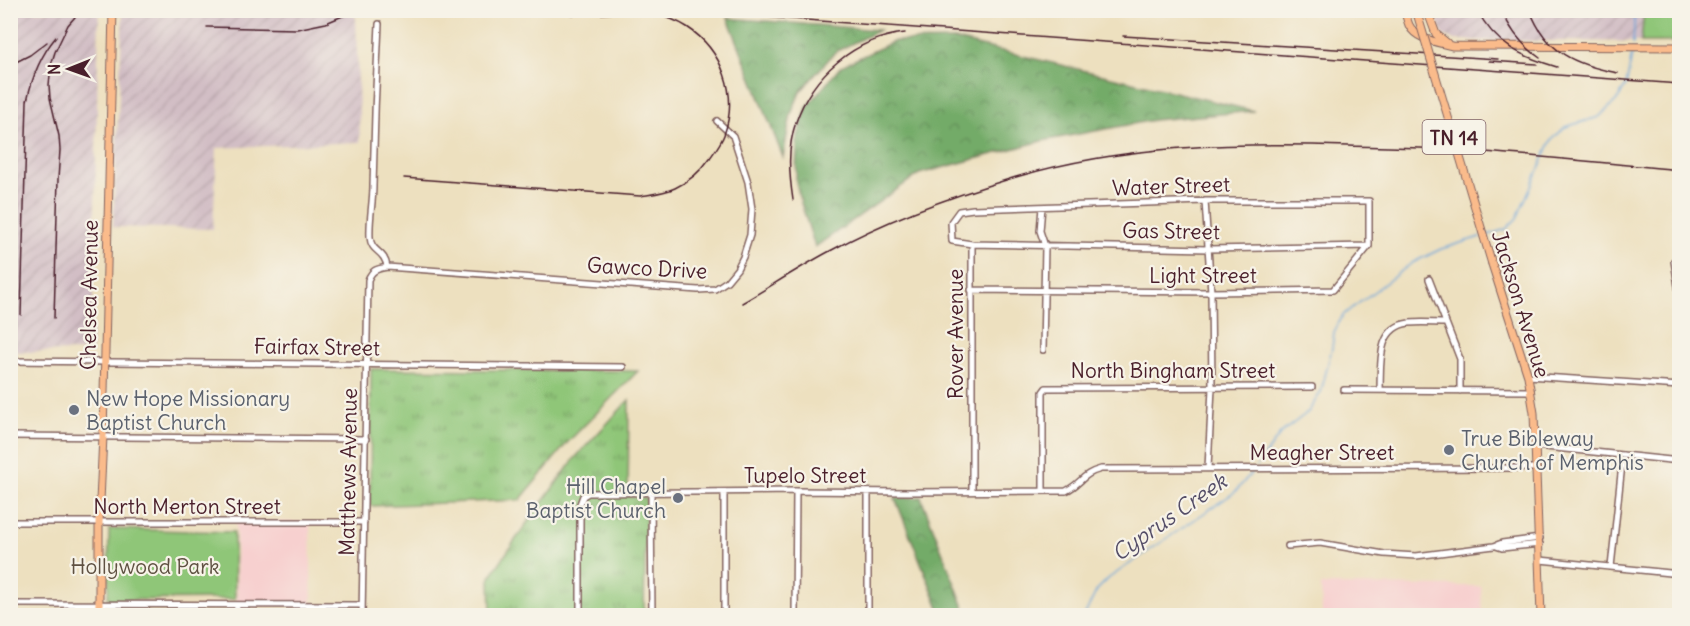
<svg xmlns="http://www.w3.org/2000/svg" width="1690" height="626" font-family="Delius,sans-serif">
<defs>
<pattern id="industrial-furrows" width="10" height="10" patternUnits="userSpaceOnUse" patternTransform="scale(1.5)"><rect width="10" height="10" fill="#d2bec5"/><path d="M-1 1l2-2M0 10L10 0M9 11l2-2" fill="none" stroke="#b6a3a9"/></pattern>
<pattern id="grass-tufts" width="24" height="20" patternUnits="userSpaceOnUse" patternTransform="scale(1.5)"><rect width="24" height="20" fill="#8fc678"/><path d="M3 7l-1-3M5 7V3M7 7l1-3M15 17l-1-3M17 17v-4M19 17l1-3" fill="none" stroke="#77a063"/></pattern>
<pattern id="forest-crowns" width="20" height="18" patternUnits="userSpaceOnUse" patternTransform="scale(1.5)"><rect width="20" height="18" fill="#73ab68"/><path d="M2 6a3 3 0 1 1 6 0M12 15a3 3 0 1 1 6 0" fill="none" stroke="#608b56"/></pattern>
</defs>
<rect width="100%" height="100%" fill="#f7f3e8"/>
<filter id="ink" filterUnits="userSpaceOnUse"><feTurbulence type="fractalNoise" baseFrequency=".0167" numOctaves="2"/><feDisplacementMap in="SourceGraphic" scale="12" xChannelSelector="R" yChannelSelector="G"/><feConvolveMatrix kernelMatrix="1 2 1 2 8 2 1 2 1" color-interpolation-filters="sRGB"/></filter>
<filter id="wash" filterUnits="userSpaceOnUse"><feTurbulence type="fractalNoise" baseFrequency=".008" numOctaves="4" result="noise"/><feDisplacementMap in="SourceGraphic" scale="24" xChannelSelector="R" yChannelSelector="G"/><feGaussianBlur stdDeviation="1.35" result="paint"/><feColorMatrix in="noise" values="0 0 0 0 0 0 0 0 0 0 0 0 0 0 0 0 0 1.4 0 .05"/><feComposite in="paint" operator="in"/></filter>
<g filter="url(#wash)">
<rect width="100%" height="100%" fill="#ede0bf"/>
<path fill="#f7d0cf" d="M 236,521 L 310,522 L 312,605 L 237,606 Z
M 1321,585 L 1481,586 L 1482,615 L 1322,615 Z"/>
<path fill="url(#industrial-furrows)" d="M 10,11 L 99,11 L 92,351 L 11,352 Z
M 123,11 L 354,11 L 356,19 L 360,142 L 217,148 L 213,229 L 113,227 Z
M 1434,11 L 1679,11 L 1679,42 L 1455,40 L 1443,35 Z"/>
<path fill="url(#grass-tufts)" stroke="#6c7252" stroke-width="1.5" d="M 371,369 L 638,371 L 567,443 L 520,500 L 370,506 Z
M 629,400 L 628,497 L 646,498 L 644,615 L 491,615 L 490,577 L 527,523 L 575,458 Z"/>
<path fill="url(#forest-crowns)" stroke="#5e654a" stroke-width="1.5" d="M 728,18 L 879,30 L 835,52 L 800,92 L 791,114 L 783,157 Z
M 956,40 L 1254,111 L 1154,120 L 1042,141 L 919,174 L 815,247 L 801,203 L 796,182 L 797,139 L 807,107 L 841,66 L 895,41 Z
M 921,497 L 967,615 L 942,615 L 895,498 Z"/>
<path fill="#8fc678" stroke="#6c7252" stroke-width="1.5" d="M 1644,11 L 1679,11 L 1679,42 L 1641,42 Z
M 109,529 L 234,532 L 235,599 L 108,600 Z"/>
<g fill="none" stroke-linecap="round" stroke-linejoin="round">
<path stroke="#6aa5da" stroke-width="1.5" d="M 1633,44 L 1635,10
M 1485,236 L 1506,229 L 1517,218 L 1551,141 L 1565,127 L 1599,117 L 1616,101 L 1626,86 L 1633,49
M 1257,466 L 1281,433 L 1308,412 L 1321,392 L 1332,348 L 1334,332 L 1343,315 L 1412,263 L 1441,249 L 1480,237
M 1084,616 L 1097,590 L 1109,578 L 1235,492 L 1254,470"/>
</g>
</g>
<g filter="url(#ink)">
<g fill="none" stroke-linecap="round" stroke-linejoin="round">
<defs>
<path id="minor" d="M 1205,201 L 1211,292 L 1212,388 L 1208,468
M 1042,207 L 1040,231 L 1045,246 L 1043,350
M 972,244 L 1208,249 L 1369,246
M 1674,261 L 1680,299
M 387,267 L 698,290 L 715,289 L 727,281 L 737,269 L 743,257 L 750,235 L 752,209 L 748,182 L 733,136 L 717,121
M 1429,279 L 1460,359 L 1460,391
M 971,290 L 1211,292 L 1333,290 L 1369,246 L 1369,201 L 1205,201 L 973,209 L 959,211 L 951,222 L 952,241 L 972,244 L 972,491
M 10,361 L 623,367
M 1528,376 L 1680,386
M 1380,389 C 1381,366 1376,327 1409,323 C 1421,322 1434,323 1446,323
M 1344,390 L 1531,391
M 10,436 L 366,439
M 1536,446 L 1680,461
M 1043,491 L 1043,392 L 1046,388 L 1312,387
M 724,492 L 724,616
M 651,493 L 652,616
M 10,522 L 364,522
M 1288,546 L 1320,543 L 1384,554 L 1416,556 L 1494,546 L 1502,543 L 1540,538
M 1496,546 L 1502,548 L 1540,544
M 1540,560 L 1680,574
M 1611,567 L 1623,455
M 10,604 L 362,605
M 236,616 L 237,606
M 362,616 L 368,280 C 372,270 376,269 387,267 C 385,250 371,253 370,237 C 369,220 373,202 373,186 C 374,132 376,78 379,24
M 580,616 L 580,504 L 583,496 L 588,493 L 794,491 L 909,492 L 1066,491 C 1082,483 1082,474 1101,469 L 1537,468
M 795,616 L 796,491
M 868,616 L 868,492"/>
<path id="major" d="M 1404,10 C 1406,15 1407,20 1409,25 C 1416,40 1438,42 1452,46 L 1680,47
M 1427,10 L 1436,34 L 1447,43
M 1492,264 L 1528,376 L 1534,413 L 1541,616
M 99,616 L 99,523 L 103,436 L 113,10"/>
</defs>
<use href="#minor" stroke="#83635f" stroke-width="8"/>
<use href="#major" stroke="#83635f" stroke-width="9"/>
<use href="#minor" stroke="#fff" stroke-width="5"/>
<use href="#major" stroke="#fabb8b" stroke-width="7"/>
<path stroke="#4a1f2b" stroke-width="1.5" d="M 522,10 L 578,15 L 618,13
M 669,10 L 1680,84
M 1477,10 C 1496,46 1521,56 1557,67
M 1502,10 C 1510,31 1523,46 1540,58
M 1530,10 C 1546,53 1576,65 1618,73
M 207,27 L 297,29 L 326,23 L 357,10
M 1123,36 L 1498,59
M 1489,61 L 1537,64
M 10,65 L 30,55 L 47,42
M 404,178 L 640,196 C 652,194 664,193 675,188 C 690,181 701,171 710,158 C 715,151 721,143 724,135 C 739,94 722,50 687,27 C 664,12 637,12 611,10
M 793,200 C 789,174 787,148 796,122 C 812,75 855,38 905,33
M 742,303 C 771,286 800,267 830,251 C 888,219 952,196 1016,177 C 1125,145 1236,142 1349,146 C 1378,147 1407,147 1437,149 C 1518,153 1599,163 1680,170
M 21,315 L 27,101 C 32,77 40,56 56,37
M 54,318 L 58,179 L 60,150 L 59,136 L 50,98 L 49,85 L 51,65 L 55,52 L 68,25 L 81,10"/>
<defs>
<path id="major-bridge" d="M 1416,10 L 1492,264"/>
</defs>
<use href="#major-bridge" stroke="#83635f" stroke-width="9" stroke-linecap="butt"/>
<use href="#major-bridge" stroke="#fabb8b" stroke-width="7"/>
</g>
</g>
<g fill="#6b7280" stroke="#f7f3e8" stroke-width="2">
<circle cx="74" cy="410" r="6"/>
<circle cx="1449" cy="450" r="6"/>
<circle cx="678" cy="498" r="6"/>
</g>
<g text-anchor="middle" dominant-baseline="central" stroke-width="4.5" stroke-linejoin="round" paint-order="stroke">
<rect fill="#f7f3e8" stroke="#7e5f64" stroke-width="1.5" x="1422.5" y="120" width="63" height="34" rx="4.5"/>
<g font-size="20" font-weight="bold" fill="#4a1f2b">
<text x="1454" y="137">TN 14</text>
</g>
<g font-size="21" fill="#4a1f2b" stroke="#f7f3e8">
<text transform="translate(1171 186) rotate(-2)">Water Street</text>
<text transform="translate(1171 231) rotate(1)">Gas Street</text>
<text transform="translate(647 268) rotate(3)">Gawco Drive</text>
<text x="1203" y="275">Light Street</text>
<text transform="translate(89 295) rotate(-89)">Chelsea Avenue</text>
<text transform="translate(1521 304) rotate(73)">Jackson Avenue</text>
<text transform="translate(955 334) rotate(-90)">Rover Avenue</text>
<text transform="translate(317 347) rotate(1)">Fairfax Street</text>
<text x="1173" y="370">North Bingham Street</text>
<text x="1322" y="452">Meagher Street</text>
<text transform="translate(348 472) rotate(-89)">Matthews Avenue</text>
<text x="805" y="475">Tupelo Street</text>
<text x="187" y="506">North Merton Street</text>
</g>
<g font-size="21" fill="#5b616d" stroke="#f7f3e8" text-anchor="start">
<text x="86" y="398">New Hope Missionary<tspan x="86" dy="24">Baptist Church</tspan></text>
<text x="1461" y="438">True Bibleway<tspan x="1461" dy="24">Church of Memphis</tspan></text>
<text x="666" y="486" text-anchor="end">Hill Chapel<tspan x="666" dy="24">Baptist Church</tspan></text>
</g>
<g font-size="21" fill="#5f5142" stroke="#f7f3e8">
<text x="145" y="566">Hollywood Park</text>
</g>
<g font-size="22" font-style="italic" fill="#554e68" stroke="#f7f3e8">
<text transform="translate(1169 517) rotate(-35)">Cyprus Creek</text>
</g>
</g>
<rect width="1690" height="626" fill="none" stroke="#f7f3e8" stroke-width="36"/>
<g transform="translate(69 69) rotate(269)" stroke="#f7f3e8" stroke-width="4.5" paint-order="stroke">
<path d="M0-4.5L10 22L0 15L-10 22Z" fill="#4a1f2b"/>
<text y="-9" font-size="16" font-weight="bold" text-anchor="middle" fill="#4a1f2b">N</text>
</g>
</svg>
